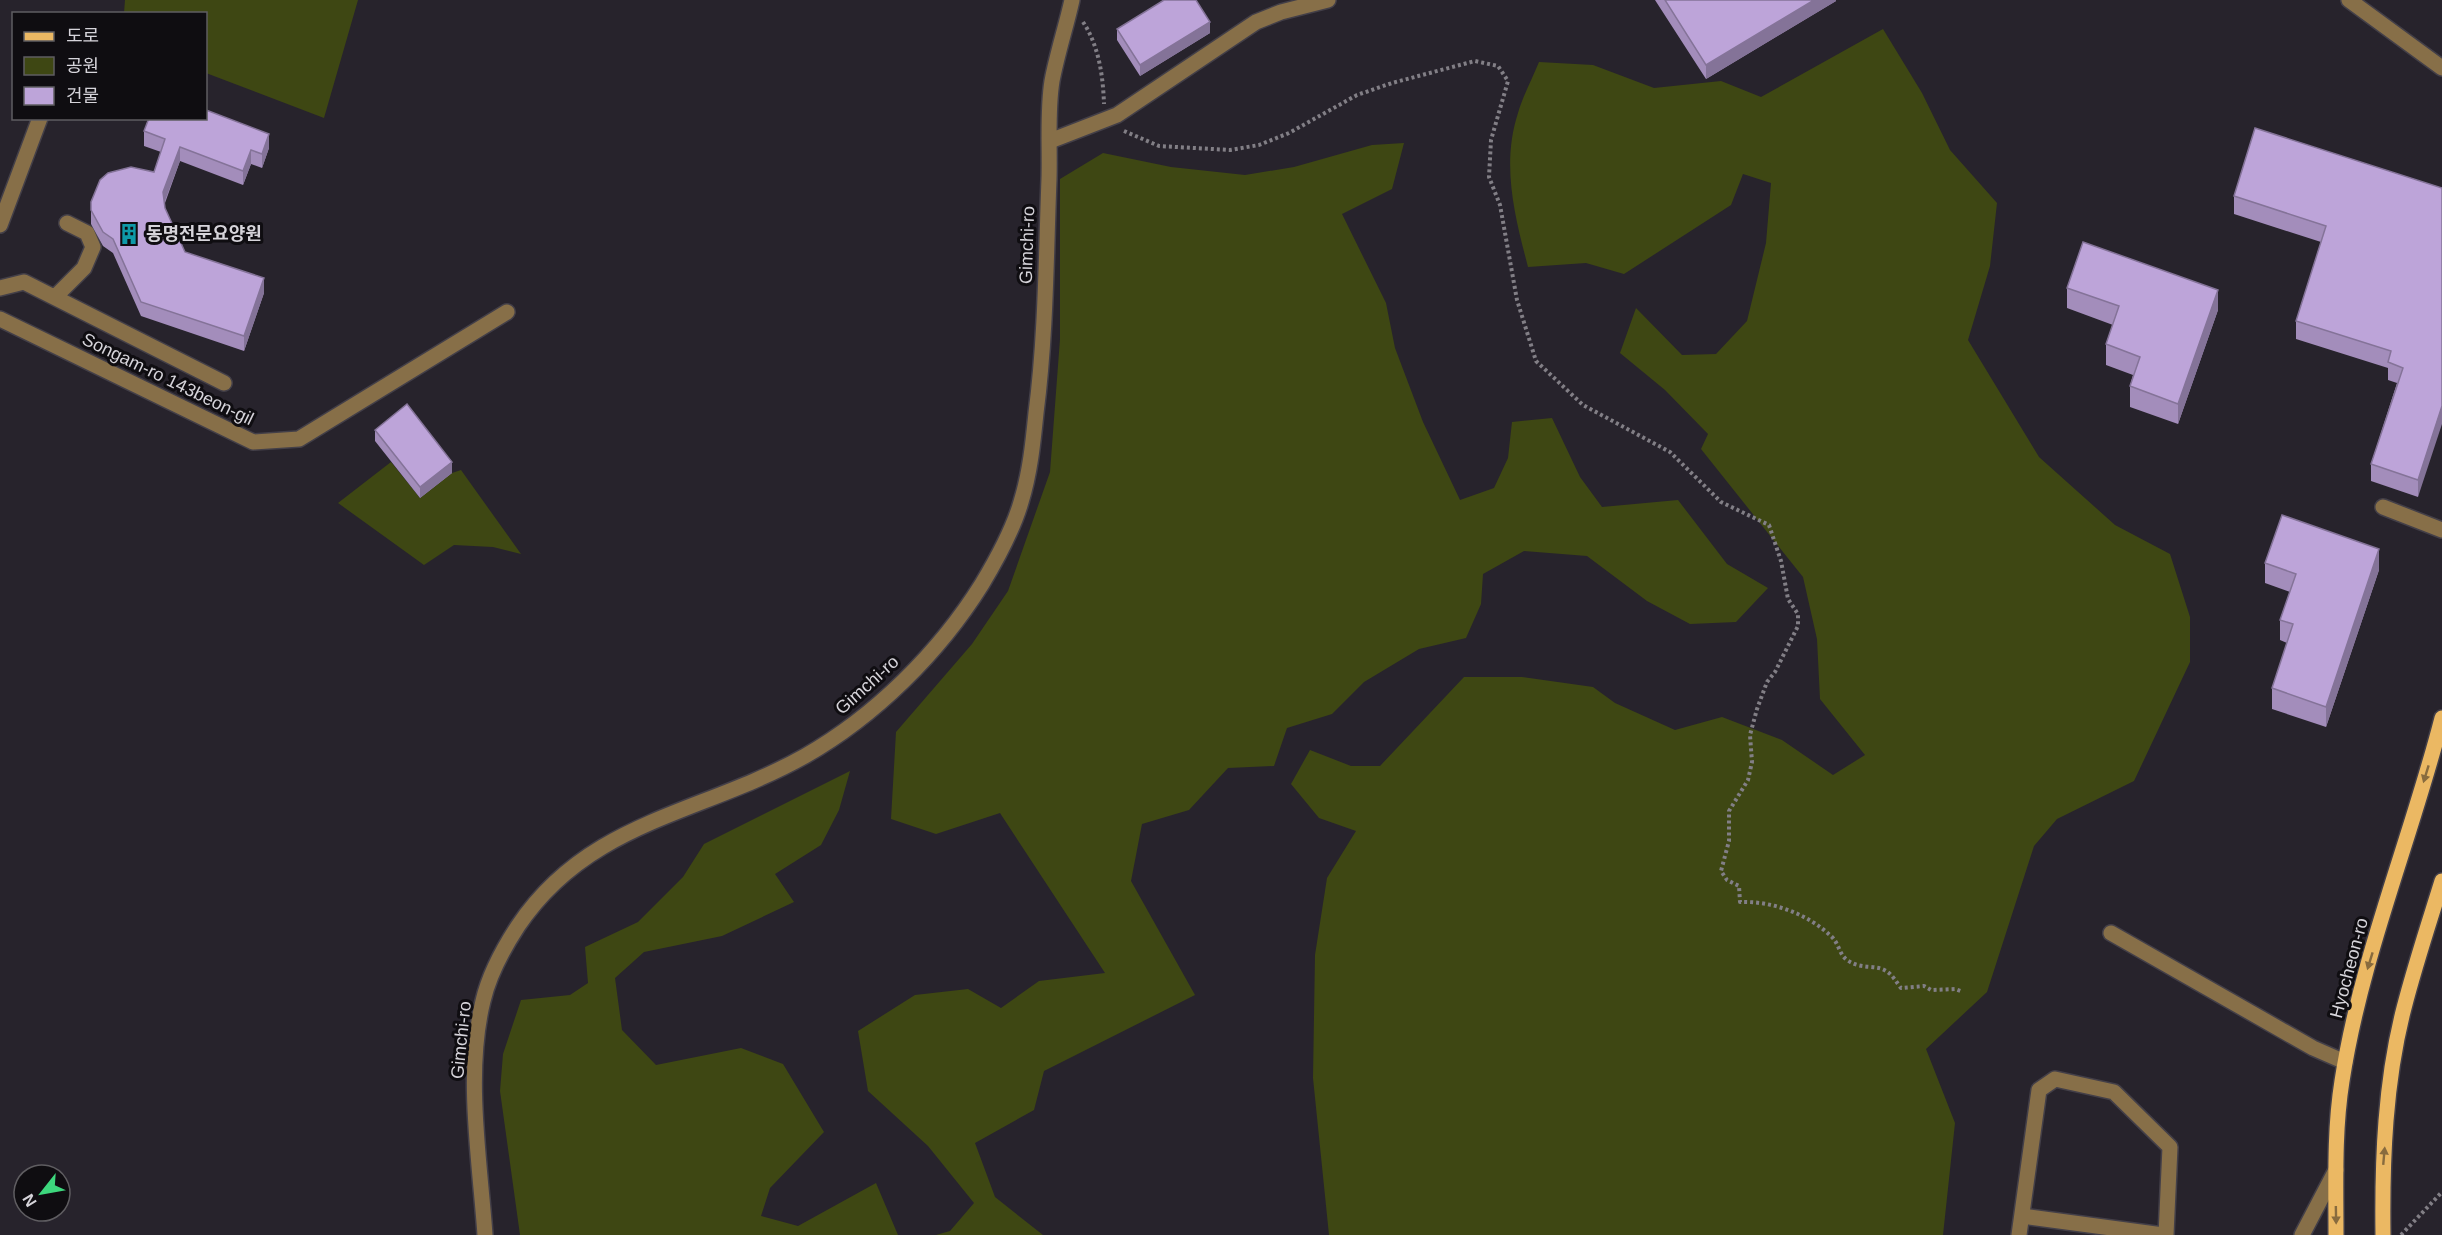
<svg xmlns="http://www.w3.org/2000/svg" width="2442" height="1235" font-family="Arial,'Noto Sans KR',sans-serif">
<rect width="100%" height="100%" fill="#27232c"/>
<path fill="#3e4713" d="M 125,0 L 358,0 L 324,118 L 206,73 L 206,14 L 124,13 Z
M 1883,29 L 1922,93 L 1950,150 L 1997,203 L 1990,266 L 1968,340 L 2039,457 L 2115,525 L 2170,554 L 2190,617 L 2190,662 L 2134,781 L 2057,819 L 2034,846 L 1987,992 L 1926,1049 L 1955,1123 L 1943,1235 L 1329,1235 L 1313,1078 L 1315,955 L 1327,878 L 1356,831 L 1319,818 L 1291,784 L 1310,750 L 1351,766 L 1380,766 L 1464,677 L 1522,677 L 1593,687 L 1615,703 L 1675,730 L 1722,717 L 1782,740 L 1833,775 L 1865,755 L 1820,699 L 1817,639 L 1803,577 L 1701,449 L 1708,434 L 1665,390 L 1620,353 L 1636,308 L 1682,355 L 1716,354 L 1747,321 L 1766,243 L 1771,183 L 1743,174 L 1731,205 L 1624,274 L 1586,263 L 1528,267 C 1515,217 1501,165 1518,113 C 1523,96 1532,79 1539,62 L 1593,65 L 1654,88 L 1721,81 L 1761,97 Z
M 1404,143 L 1392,189 L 1342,214 L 1386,303 L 1395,348 L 1423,422 L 1460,500 L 1494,488 L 1508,458 L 1512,422 L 1552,418 L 1580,477 L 1602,507 L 1678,500 L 1727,564 L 1768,588 L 1736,622 L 1690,624 L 1647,601 L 1587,556 L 1524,551 L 1483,574 L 1481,604 L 1466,638 L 1419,649 L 1364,682 L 1332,714 L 1287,728 L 1274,766 L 1228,768 L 1189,810 L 1142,824 L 1131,881 L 1195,995 L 1044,1071 L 1034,1110 L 975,1143 L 995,1197 L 1043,1235 L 936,1235 L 950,1231 L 974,1203 L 928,1146 L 868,1091 L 858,1031 L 915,995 L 968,989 L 1001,1008 L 1039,981 L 1105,973 L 1000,813 L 936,834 L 891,819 L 896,732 L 972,644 L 1008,591 L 1050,472 L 1060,339 L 1060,179 L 1103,153 L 1171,167 L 1245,175 L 1294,167 L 1372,145 Z
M 391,462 L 420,498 L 452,473 L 461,470 L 521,554 L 493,547 L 454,545 L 424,565 L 338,503 Z
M 850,771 L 839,810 L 821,845 L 775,874 L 794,902 L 722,936 L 644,952 L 615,978 L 622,1030 L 656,1065 L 741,1048 L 783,1064 L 824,1132 L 770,1188 L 761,1216 L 798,1226 L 876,1183 L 898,1235 L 520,1235 L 500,1091 L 503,1054 L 521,1000 L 570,995 L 588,983 L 585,947 L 638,922 L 683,877 L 704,844 Z"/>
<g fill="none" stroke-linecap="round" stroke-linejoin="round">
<defs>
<path id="minor" d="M 2349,0 L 2442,68
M 1050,141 L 1117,115 L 1256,22 L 1281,12 L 1328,0
M 0,225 L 40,118
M 0,288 L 24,282 L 224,383
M 55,297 L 84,268 L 93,247 L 87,233 L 67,223
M 0,319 L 253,442 L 299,439 L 507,312
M 2383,507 L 2442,530
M 2111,933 L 2313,1048 L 2345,1062
M 2022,1216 L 2163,1235
M 485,1235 C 480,1162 465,1073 483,1001 C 489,975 503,949 518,926 C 589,820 702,814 805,756 C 875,716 939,653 982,584 C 997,559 1013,530 1021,502 C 1030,473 1033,443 1036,413 C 1046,335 1046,257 1049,179 C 1050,147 1047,112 1052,81 C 1057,54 1066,27 1072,0
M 2019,1235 L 2039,1090 L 2055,1079 L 2114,1092 L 2170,1147 L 2166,1235
M 2302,1235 L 2336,1170"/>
<path id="major" d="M 2336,1235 C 2336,1184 2334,1131 2342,1081 C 2361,957 2411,839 2442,718
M 2383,1235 C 2382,1160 2385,1081 2404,1008 C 2415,965 2429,923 2442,881"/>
</defs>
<use href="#minor" stroke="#433f48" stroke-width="18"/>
<use href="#major" stroke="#433f48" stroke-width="18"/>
<path stroke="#827f86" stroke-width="4" stroke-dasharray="3 3" stroke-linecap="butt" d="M 1083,22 C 1099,46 1103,76 1104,104
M 1124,131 L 1159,146 L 1230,150 L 1259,145 L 1289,133 L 1357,95 L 1392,83 L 1475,61 L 1498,66 L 1508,81 L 1491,140 L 1489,177 L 1500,205 L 1517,300 L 1536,361 L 1583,405 L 1670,452 L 1721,502 L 1769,525 L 1781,561 L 1788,599 L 1798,614 L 1798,626 L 1775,672 L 1767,682 L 1757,709 L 1750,735 L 1752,762 L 1748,780 L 1729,811 L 1729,841 L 1721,871 L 1727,880 L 1739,886 L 1740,902 C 1773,901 1808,914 1832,937 C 1839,944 1839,954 1847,960 C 1861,970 1875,964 1886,971 C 1892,974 1897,983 1901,988 L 1924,986 L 1931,990 L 1955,989 L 1963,992
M 2401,1235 L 2442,1192"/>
<use href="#minor" stroke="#876f48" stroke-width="15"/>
<use href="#major" stroke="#ebb863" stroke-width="15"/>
</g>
<path fill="#a38dbb" d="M 1655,0 L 1836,0 L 1836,1 L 1706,79 Z
M 1117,29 L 1210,33 L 1140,76 L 1117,40 Z
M 144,131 L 269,148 L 262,168 L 251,164 L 243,185 L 180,161 L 165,203 L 165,208 L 185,252 L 264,293 L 244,351 L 141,316 L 113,253 L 103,246 L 91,224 L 91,202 L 154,172 L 161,152 L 144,146 Z
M 2442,188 L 2418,497 L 2371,481 L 2371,464 L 2397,383 L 2388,380 L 2388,368 L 2296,339 L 2296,321 L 2321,242 L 2234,214 L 2234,196 Z
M 2067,288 L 2218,310 L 2178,424 L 2130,407 L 2130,386 L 2133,375 L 2106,365 L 2106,344 L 2113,325 L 2067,308 Z
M 375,430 L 452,473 L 420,498 L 375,441 Z
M 2265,563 L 2379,570 L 2326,727 L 2272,709 L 2272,688 L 2287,643 L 2280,640 L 2280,620 L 2290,592 L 2265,583 Z"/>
<path fill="#847398" d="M 1814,0 L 1836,0 L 1836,1 L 1706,79 L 1706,65 Z
M 1210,22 L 1210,33 L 1140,76 L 1140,65 Z
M 269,134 L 269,148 L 262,168 L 262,154 Z
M 180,147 L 180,161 L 163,206 L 163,192 Z
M 251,150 L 251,164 L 243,185 L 243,171 Z
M 264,278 L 264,293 L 244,351 L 244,336 Z
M 2218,290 L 2218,310 L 2178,424 L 2178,404 Z
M 2442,406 L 2442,424 L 2418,497 L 2418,480 Z
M 452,462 L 452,473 L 420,498 L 420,487 Z
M 2379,549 L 2379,570 L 2326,727 L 2326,707 Z"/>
<path fill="#bda4d9" stroke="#847398" stroke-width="1.5" d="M 1164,0 L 1196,0 L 1210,22 L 1140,65 L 1117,29 Z
M 1665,0 L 1814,0 L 1706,65 Z
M 206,110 L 269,134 L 262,154 L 251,150 L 243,171 L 180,147 L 163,192 L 165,208 L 185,252 L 264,278 L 244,336 L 141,302 L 113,239 L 103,232 L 91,210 L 91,202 L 100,180 L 108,173 L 131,167 L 154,172 L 165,139 L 144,131 L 149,118 L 206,118 Z
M 2255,128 L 2442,188 L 2442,406 L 2418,480 L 2371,464 L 2403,368 L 2388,362 L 2391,351 L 2296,321 L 2326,226 L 2234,196 Z
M 2083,242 L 2218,290 L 2178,404 L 2130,386 L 2140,357 L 2106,344 L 2119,306 L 2067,288 Z
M 407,404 L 452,462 L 420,487 L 375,430 Z
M 2282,515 L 2379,549 L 2326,707 L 2272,688 L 2293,624 L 2280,620 L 2296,574 L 2265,563 Z"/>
<defs><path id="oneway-solid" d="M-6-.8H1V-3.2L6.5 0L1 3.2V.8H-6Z" transform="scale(1.5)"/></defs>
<g fill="#886b3e">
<use href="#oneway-solid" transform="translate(2426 774) rotate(107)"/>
<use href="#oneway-solid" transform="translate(2370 961) rotate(107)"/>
<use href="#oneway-solid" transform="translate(2384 1156) rotate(-85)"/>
<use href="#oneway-solid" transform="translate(2336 1215) rotate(89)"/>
</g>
<defs>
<symbol id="building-bare" viewBox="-9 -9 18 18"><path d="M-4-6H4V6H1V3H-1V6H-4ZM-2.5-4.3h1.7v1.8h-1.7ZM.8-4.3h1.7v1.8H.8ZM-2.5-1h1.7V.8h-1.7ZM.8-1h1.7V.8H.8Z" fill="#0f9aa8" stroke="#0f0d11" stroke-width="2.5" paint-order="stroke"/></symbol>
</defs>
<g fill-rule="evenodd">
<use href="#building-bare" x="114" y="219" width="30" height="30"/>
</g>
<g text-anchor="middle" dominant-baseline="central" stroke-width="6" stroke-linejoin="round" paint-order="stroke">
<g font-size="18" font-weight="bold" fill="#d6d4da" stroke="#0f0d11" text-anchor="start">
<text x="146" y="234">동명전문요양원</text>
</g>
<g font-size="18" fill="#d6d4da" stroke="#0f0d11">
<text transform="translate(1027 245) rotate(-88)">Gimchi-ro</text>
<text transform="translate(168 379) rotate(26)">Songam-ro 143beon-gil</text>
<text transform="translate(867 685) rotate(-42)">Gimchi-ro</text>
<text transform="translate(2349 968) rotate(-75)">Hyocheon-ro</text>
<text transform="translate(461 1040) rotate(-84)">Gimchi-ro</text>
</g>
</g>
<rect x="12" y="12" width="195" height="108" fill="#0f0d11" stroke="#5f5d61" stroke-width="1.5"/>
<rect x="24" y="32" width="30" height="9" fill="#ebb863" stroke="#5f5d61" stroke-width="1.5"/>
<text x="66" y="42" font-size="18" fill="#d6d4da">도로</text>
<rect x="24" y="57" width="30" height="18" fill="#3e4713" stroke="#5f5d61" stroke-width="1.5"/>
<text x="66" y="72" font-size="18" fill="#d6d4da">공원</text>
<rect x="24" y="87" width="30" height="18" fill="#bda4d9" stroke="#5f5d61" stroke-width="1.5"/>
<text x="66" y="102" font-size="18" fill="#d6d4da">건물</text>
<g transform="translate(42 1193) rotate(239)"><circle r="28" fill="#0f0d11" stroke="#5f5d61" stroke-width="1.5"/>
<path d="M0-4.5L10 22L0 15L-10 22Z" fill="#3dd77d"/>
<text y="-9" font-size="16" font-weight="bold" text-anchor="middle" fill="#d6d4da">N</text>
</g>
</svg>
